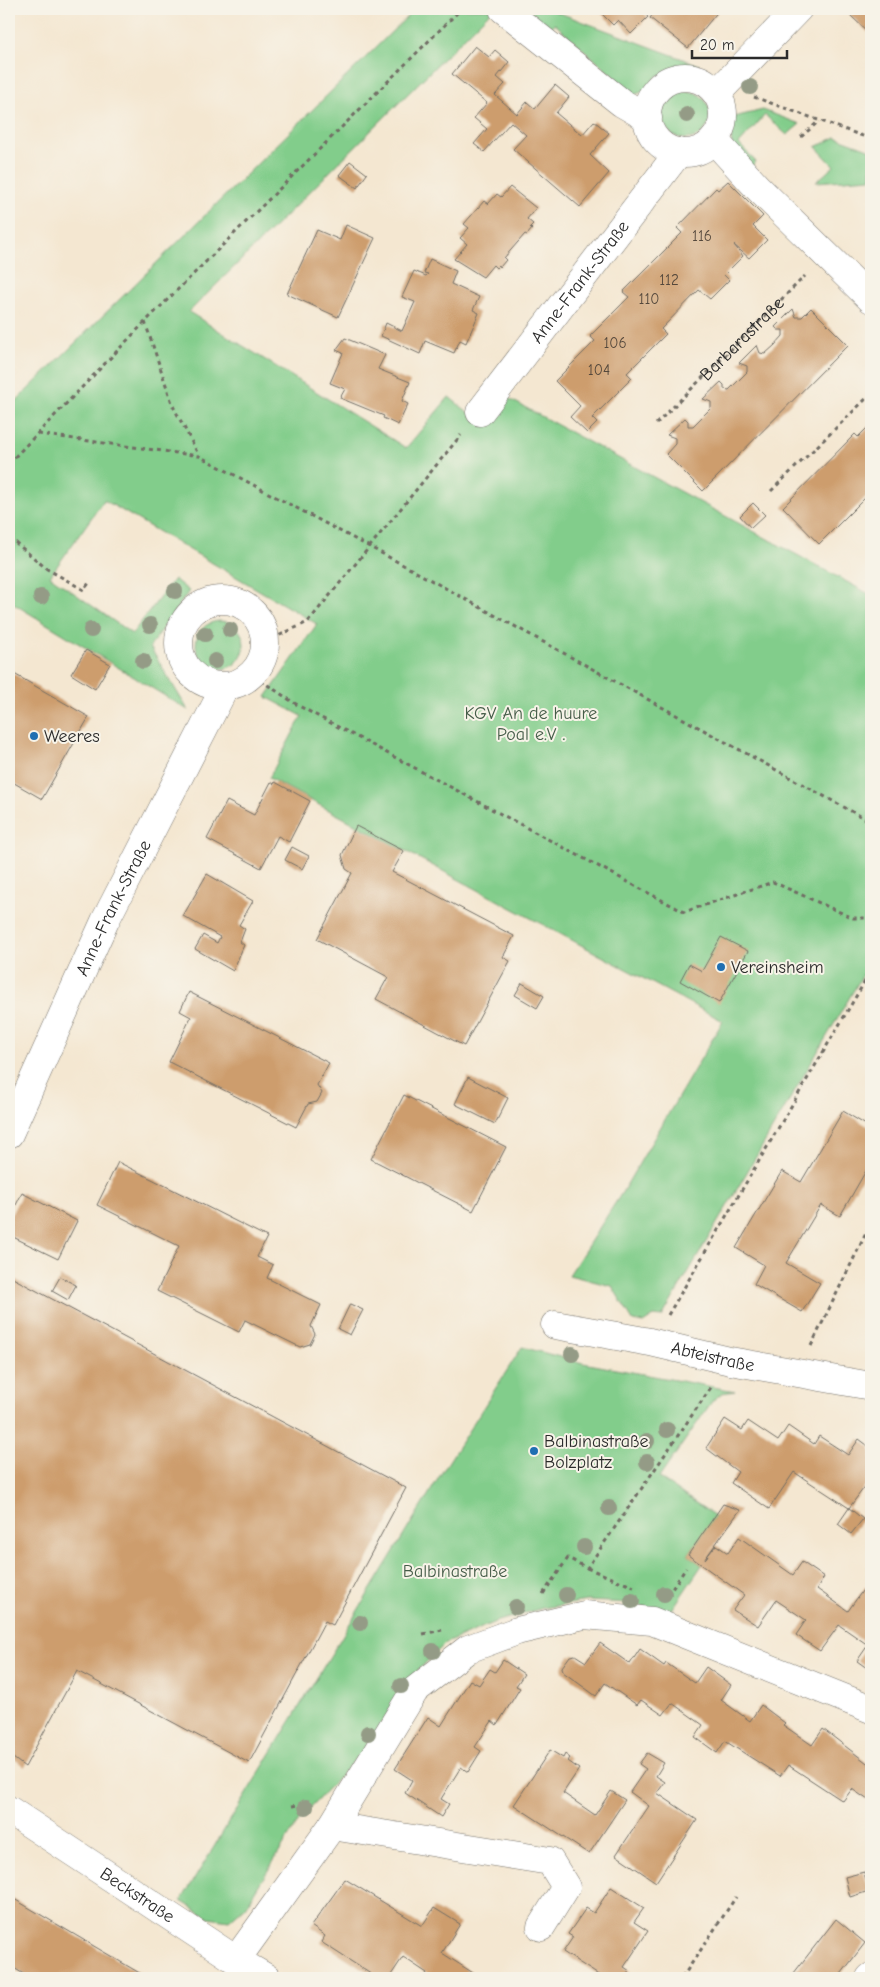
<svg xmlns="http://www.w3.org/2000/svg" width="880" height="1987" font-family="'Comic Neue',sans-serif">
<rect width="100%" height="100%" fill="#f7f3e8"/>
<filter id="ink" filterUnits="userSpaceOnUse"><feTurbulence type="fractalNoise" baseFrequency=".02" numOctaves="2"/><feDisplacementMap in="SourceGraphic" scale="10" xChannelSelector="R" yChannelSelector="G"/><feConvolveMatrix kernelMatrix="1 2 1 2 8 2 1 2 1" color-interpolation-filters="sRGB"/></filter>
<filter id="wash" filterUnits="userSpaceOnUse"><feTurbulence type="fractalNoise" baseFrequency=".0096" numOctaves="4" result="noise"/><feDisplacementMap in="SourceGraphic" scale="20" xChannelSelector="R" yChannelSelector="G"/><feGaussianBlur stdDeviation="1.12" result="paint"/><feColorMatrix in="noise" values="0 0 0 0 0 0 0 0 0 0 0 0 0 0 0 0 0 1.4 0 .05"/><feComposite in="paint" operator="in"/></filter>
<g filter="url(#wash)">
<rect width="100%" height="100%" fill="#f4e7d1"/>
<path fill="#82cd8b" stroke="#567c5b" d="M 415,9 L 493,9 L 189,312 L 406,448 L 449,397 L 482,423 L 504,396 L 871,595 L 871,961 L 662,1317 L 654,1316 L 643,1323 L 633,1321 L 612,1286 L 569,1275 L 623,1191 L 723,1021 L 269,778 L 302,716 L 266,697 L 317,624 L 104,500 L 50,576 L 132,634 L 174,579 L 189,591 L 150,647 L 188,710 L 9,601 L 9,408 Z
M 528,9 L 549,9 L 699,65 L 657,76 L 644,91 L 629,97 L 611,85 L 614,77 L 555,24 L 548,28 Z
M662 115a24 24 0 1 1 48 0a24 24 0 1 1-48 0Z
M 763,110 L 800,124 L 787,135 L 765,115 L 739,144 L 756,162 L 750,168 L 733,151 L 729,123 L 734,117 Z
M 836,137 L 871,150 L 871,178 L 816,182 L 834,166 L 816,147 Z
M196 645a24 24 0 1 1 48 0a24 24 0 1 1-48 0Z
M 522,1347 L 583,1363 L 735,1391 L 722,1393 L 713,1400 L 659,1478 L 715,1516 L 688,1555 L 702,1565 L 669,1614 L 630,1603 L 587,1601 L 543,1608 L 495,1622 L 446,1643 L 413,1675 L 363,1751 L 300,1819 L 245,1907 L 229,1921 L 209,1918 L 181,1901 L 444,1469 Z"/>
<g id="blocks">
<path fill="#cd9d6d" d="M 597,9 L 640,9 L 648,17 L 631,34 L 618,20 L 613,25 Z
M 657,9 L 720,9 L 688,48 L 650,18 Z
M 856,9 L 871,9 L 871,35 L 850,15 Z
M 475,46 L 489,57 L 495,50 L 509,62 L 497,77 L 505,84 L 495,95 L 517,114 L 527,102 L 535,109 L 555,85 L 569,97 L 556,113 L 582,135 L 594,121 L 609,133 L 590,155 L 609,173 L 580,207 L 513,149 L 526,135 L 511,122 L 484,152 L 474,144 L 487,129 L 474,118 L 487,103 L 452,74 Z
M 350,161 L 367,174 L 357,188 L 339,175 Z
M 728,181 L 763,216 L 753,226 L 767,240 L 749,258 L 734,245 L 743,256 L 724,275 L 729,280 L 710,299 L 699,290 L 661,329 L 666,334 L 627,373 L 632,378 L 592,418 L 597,423 L 587,433 L 570,417 L 580,406 L 555,381 L 595,341 L 590,336 L 629,297 L 623,292 L 682,233 L 677,228 L 716,188 L 718,190 Z
M 510,187 L 536,208 L 527,219 L 533,224 L 530,227 L 532,229 L 527,235 L 525,234 L 504,258 L 506,260 L 500,267 L 499,265 L 496,268 L 493,265 L 483,277 L 454,259 L 467,244 L 460,238 L 469,228 L 464,224 L 484,201 L 488,204 L 497,194 L 501,197 Z
M 346,225 L 375,238 L 338,317 L 287,294 L 317,230 L 340,240 Z
M 430,259 L 456,271 L 451,284 L 479,297 L 473,310 L 479,313 L 466,343 L 460,340 L 454,353 L 425,341 L 420,354 L 381,336 L 386,323 L 402,331 L 415,302 L 402,297 L 414,271 L 426,276 L 428,274 L 424,273 Z
M 811,308 L 848,345 L 703,491 L 666,454 L 675,444 L 675,438 L 667,435 L 685,418 L 688,421 L 688,426 L 693,426 L 711,408 L 711,402 L 703,399 L 721,382 L 724,385 L 724,389 L 729,390 L 747,372 L 747,366 L 739,363 L 757,345 L 760,353 L 765,354 L 775,345 L 783,336 L 783,330 L 778,330 L 775,327 L 793,309 L 796,317 L 802,317 Z
M 345,338 L 385,355 L 378,369 L 410,382 L 402,401 L 408,404 L 398,425 L 383,418 L 384,416 L 340,398 L 345,389 L 330,383 L 343,353 L 336,350 Z
M 871,424 L 871,492 L 819,544 L 783,507 L 855,434 L 858,437 Z
M 753,503 L 765,515 L 751,528 L 740,516 Z
M 86,650 L 110,664 L 95,689 L 71,674 Z
M 9,671 L 89,717 L 42,799 L 9,780 Z
M 271,782 L 274,784 L 275,782 L 310,801 L 289,842 L 278,836 L 261,868 L 207,839 L 227,801 L 254,815 Z
M 356,826 L 404,851 L 392,872 L 514,936 L 503,957 L 510,961 L 464,1046 L 376,999 L 388,977 L 317,939 L 352,873 L 346,869 L 342,855 Z
M 292,847 L 309,856 L 302,869 L 285,860 Z
M 207,874 L 253,901 L 239,925 L 245,929 L 240,942 L 244,945 L 233,971 L 195,949 L 203,935 L 217,943 L 220,937 L 183,916 Z
M 721,937 L 748,951 L 719,1003 L 680,981 L 689,964 L 702,971 Z
M 522,983 L 544,996 L 537,1008 L 515,995 Z
M 189,992 L 329,1063 L 317,1085 L 322,1093 L 317,1102 L 308,1104 L 296,1127 L 169,1062 L 191,1017 L 180,1011 Z
M 468,1077 L 508,1098 L 495,1124 L 455,1104 Z
M 404,1095 L 506,1147 L 473,1211 L 371,1159 Z
M 843,1111 L 871,1128 L 871,1162 L 840,1216 L 821,1205 L 786,1263 L 820,1283 L 802,1312 L 754,1284 L 764,1265 L 736,1248 L 782,1171 L 801,1182 Z
M 118,1162 L 267,1237 L 257,1257 L 273,1265 L 267,1278 L 321,1305 L 311,1326 L 315,1334 L 310,1344 L 300,1347 L 245,1320 L 239,1332 L 157,1291 L 179,1246 L 97,1205 Z
M 22,1193 L 77,1221 L 58,1259 L 9,1235 L 9,1219 Z
M 9,1276 L 406,1488 L 333,1625 L 325,1621 L 249,1763 L 77,1671 L 25,1767 L 9,1755 Z
M 60,1277 L 76,1285 L 68,1300 L 52,1291 Z
M 350,1304 L 363,1310 L 350,1335 L 338,1329 Z
M 725,1419 L 742,1430 L 748,1421 L 778,1441 L 788,1426 L 814,1444 L 819,1436 L 848,1455 L 859,1439 L 871,1448 L 871,1489 L 866,1485 L 849,1508 L 863,1519 L 851,1534 L 838,1524 L 849,1508 L 794,1472 L 769,1509 L 731,1483 L 738,1472 L 706,1448 Z
M 723,1504 L 740,1510 L 705,1559 L 716,1545 L 728,1553 L 739,1537 L 793,1575 L 802,1562 L 824,1577 L 817,1589 L 848,1611 L 865,1587 L 871,1592 L 871,1671 L 857,1661 L 868,1645 L 839,1625 L 820,1651 L 796,1635 L 806,1620 L 776,1600 L 758,1626 L 733,1610 L 744,1595 L 688,1555 Z
M 600,1643 L 630,1664 L 640,1649 L 664,1666 L 666,1663 L 695,1683 L 706,1667 L 731,1685 L 721,1700 L 750,1721 L 761,1705 L 785,1723 L 783,1725 L 812,1745 L 823,1729 L 871,1766 L 871,1802 L 852,1789 L 843,1801 L 788,1765 L 780,1776 L 725,1741 L 717,1753 L 695,1737 L 703,1725 L 672,1703 L 663,1715 L 641,1700 L 637,1705 L 605,1683 L 596,1696 L 563,1672 L 562,1667 L 570,1656 L 575,1655 L 586,1662 Z
M 503,1660 L 524,1674 L 516,1686 L 520,1688 L 497,1725 L 492,1721 L 475,1747 L 481,1751 L 468,1772 L 461,1767 L 441,1799 L 449,1804 L 441,1817 L 405,1793 L 412,1780 L 395,1769 L 428,1717 L 441,1726 L 470,1680 L 479,1685 L 490,1669 L 495,1672 Z
M 550,1750 L 563,1758 L 565,1754 L 570,1758 L 568,1761 L 579,1769 L 563,1793 L 595,1815 L 611,1791 L 625,1800 L 589,1854 L 514,1805 Z
M 647,1753 L 664,1763 L 656,1776 L 665,1782 L 657,1793 L 697,1820 L 656,1882 L 616,1855 L 649,1806 L 630,1792 L 646,1769 L 639,1764 Z
M 864,1872 L 869,1891 L 850,1897 L 845,1877 Z
M 345,1879 L 422,1926 L 434,1908 L 460,1924 L 442,1953 L 481,1978 L 424,1978 L 427,1973 L 403,1957 L 389,1978 L 377,1978 L 321,1942 L 325,1936 L 311,1926 Z
M 611,1887 L 644,1908 L 634,1922 L 648,1931 L 624,1967 L 630,1971 L 626,1978 L 603,1978 L 563,1952 L 573,1937 L 568,1934 L 586,1908 L 594,1913 Z
M 9,1896 L 148,1978 L 30,1978 L 9,1965 Z
M 836,1919 L 865,1943 L 838,1978 L 790,1978 Z"/>
</g>
</g>
<g filter="url(#ink)">
<use href="#blocks" fill-opacity="0" stroke="#716d65" stroke-width="1"/>
<g fill="none" stroke-linecap="round" stroke-linejoin="round">
<defs>
<g id="minor">
<path d="M 503,9 L 622,103 L 648,118"/>
<circle cx="685" cy="115" r="38"/>
<path d="M 717,93 L 798,9"/>
<path d="M 714,140 L 756,186 L 871,299"/>
<path id="s2" d="M 480,412 L 679,152"/>
<circle cx="222" cy="643" r="43"/>
<path id="s3" d="M 9,1134 L 105,921 L 225,687"/>
<path id="s4" d="M 555,1325 L 650,1342 L 730,1361 L 871,1386"/>
<path id="s5" d="M 9,1810 L 236,1960 L 267,1978"/>
<path d="M 332,1826 L 550,1861 L 566,1887 L 541,1927"/>
<path d="M 236,1960 L 332,1826 L 415,1690 L 468,1649 L 517,1631 L 584,1615 L 652,1621 L 871,1709"/>
<path d="M 870,1978 L 871,1977"/>
</g>
</defs>
<use href="#minor" stroke="#716d65" stroke-width="29"/>
<g stroke="#716d65" stroke-width="3" stroke-dasharray="4 4" stroke-linecap="butt">
<path d="M 754,97 L 871,139"/>
<path d="M 801,137 L 819,121"/>
<path d="M 145,322 L 173,406 L 199,456"/>
<path id="s1" d="M 656,424 L 805,276"/>
<path d="M 38,434 L 199,456 L 396,561 L 871,822"/>
<path d="M 9,463 L 145,322 L 461,9"/>
<path d="M 771,491 L 871,394"/>
<path d="M 9,537 L 47,569 L 84,590 L 89,583"/>
<path d="M 265,642 L 308,622 L 461,435"/>
<path d="M 254,676 L 299,706 L 684,912 L 773,882 L 853,918 L 871,918"/>
<path d="M 668,1315 L 871,971"/>
<path d="M 811,1346 L 871,1223"/>
<path d="M 587,1568 L 634,1587"/>
<path d="M 543,1594 L 568,1558 L 587,1568 L 712,1386"/>
<path d="M 668,1595 L 686,1568"/>
<path d="M 423,1634 L 442,1630"/>
<path d="M 292,1806 L 300,1805 L 306,1810"/>
<path d="M 682,1978 L 736,1897"/>
</g>
<use href="#minor" stroke="#fff" stroke-width="28"/>
</g>
<g fill="#949b86">
<circle cx="750" cy="87" r="8"/>
<circle cx="687" cy="115" r="8"/>
<circle cx="175" cy="591" r="8"/>
<circle cx="41" cy="597" r="8"/>
<circle cx="150" cy="625" r="8"/>
<circle cx="91" cy="630" r="8"/>
<circle cx="230" cy="630" r="8"/>
<circle cx="205" cy="634" r="8"/>
<circle cx="143" cy="661" r="8"/>
<circle cx="215" cy="661" r="8"/>
<circle cx="572" cy="1354" r="8"/>
<circle cx="667" cy="1430" r="8"/>
<circle cx="647" cy="1441" r="8"/>
<circle cx="647" cy="1462" r="8"/>
<circle cx="609" cy="1508" r="8"/>
<circle cx="584" cy="1547" r="8"/>
<circle cx="664" cy="1594" r="8"/>
<circle cx="566" cy="1595" r="8"/>
<circle cx="632" cy="1601" r="8"/>
<circle cx="516" cy="1607" r="8"/>
<circle cx="360" cy="1623" r="8"/>
<circle cx="433" cy="1651" r="8"/>
<circle cx="401" cy="1686" r="8"/>
<circle cx="368" cy="1733" r="8"/>
<circle cx="306" cy="1807" r="8"/>
</g>
</g>
<g fill="#1f6fb2" stroke="#f7f3e8" stroke-width="2">
<circle cx="34" cy="736" r="5"/>
<circle cx="721" cy="967" r="5"/>
<circle cx="534" cy="1451" r="5"/>
</g>
<g text-anchor="middle" dominant-baseline="central" stroke-width="4" stroke-linejoin="round" paint-order="stroke">
<g font-size="15" fill="#54483c">
<text x="702" y="236">116</text>
<text x="669" y="280">112</text>
<text x="649" y="299">110</text>
<text x="615" y="343">106</text>
<text x="599" y="370">104</text>
</g>
<g font-size="18" fill="#2b2b2b" stroke="#f7f3e8">
<text stroke="none"><textPath href="#s2" startOffset="164">Anne-Frank-Straße</textPath></text>
<text stroke="none"><textPath href="#s1" startOffset="121">Barbarastraße</textPath></text>
<text stroke="none"><textPath href="#s3" startOffset="249">Anne-Frank-Straße</textPath></text>
<text stroke="none"><textPath href="#s4" startOffset="161">Abteistraße</textPath></text>
<text stroke="none"><textPath href="#s5" startOffset="154">Beckstraße</textPath></text>
</g>
<g font-size="18" fill="#455c48" stroke="#f7f3e8">
<text x="531" y="713">KGV An de huure<tspan x="531" dy="21">Poal e.V .</tspan></text>
<text x="455" y="1571">Balbinastraße</text>
</g>
<g font-size="18" fill="#2b2b2b" stroke="#f7f3e8" text-anchor="start">
<text x="44" y="736">Weeres</text>
<text x="731" y="967">Vereinsheim</text>
<text x="544" y="1441">Balbinastraße<tspan x="544" dy="21">Bolzplatz</tspan></text>
</g>
</g>
<rect width="880" height="1987" fill="none" stroke="#f7f3e8" stroke-width="30"/>
<path d="M692 50v8h95v-8" fill="none" stroke="#2b2b2b" stroke-width="2.5"/>
<text x="700" y="50" font-size="15" fill="#2b2b2b" stroke="#f7f3e8" stroke-width="4" paint-order="stroke">20 m</text>
</svg>
